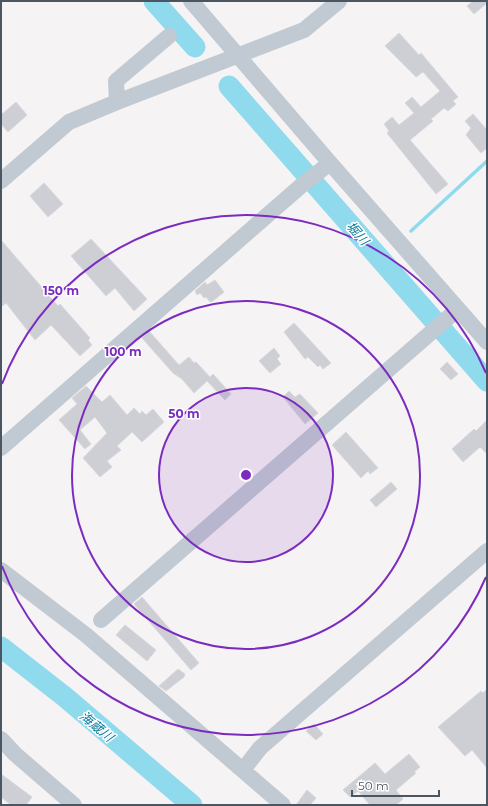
<svg xmlns="http://www.w3.org/2000/svg" width="488" height="806" font-family="Montserrat,'Noto Sans JP',sans-serif">
<rect width="100%" height="100%" fill="#f5f3f3"/>
<g fill="none" stroke-linecap="round" stroke-linejoin="round">
<path stroke="#90daee" stroke-width="3.5" d="M 411,231 L 487,161"/>
<path stroke="#90daee" stroke-width="21" d="M 154,1 L 195,47
M 229,86 L 487,381
M 1,647 L 65,697 L 192,805"/>
</g>
<path fill="#cdcfd5" stroke="#d7d9de" d="M 473,1 L 487,1 L 487,3 L 474,14 L 467,6 Z
M 399,33 L 419,55 L 421,53 L 458,97 L 453,101 L 456,104 L 448,111 L 444,108 L 431,119 L 433,121 L 410,140 L 448,184 L 436,194 L 387,133 L 389,131 L 384,124 L 392,117 L 399,125 L 414,113 L 405,103 L 412,97 L 421,107 L 440,91 L 423,72 L 416,77 L 385,46 Z
M 16,102 L 27,115 L 8,132 L 1,124 L 1,115 Z
M 473,114 L 487,130 L 487,148 L 481,153 L 466,135 L 471,128 L 465,121 Z
M 44,183 L 63,204 L 48,217 L 30,196 Z
M 91,239 L 147,299 L 134,311 L 115,288 L 106,296 L 71,256 Z
M 1,240 L 58,306 L 60,304 L 90,338 L 88,340 L 92,345 L 80,356 L 51,325 L 35,340 L 6,303 L 1,307 Z
M 215,280 L 224,292 L 213,301 L 210,302 L 206,297 L 204,298 L 200,293 L 197,295 L 195,291 L 205,282 L 207,285 Z
M 294,323 L 331,363 L 323,369 L 320,365 L 318,367 L 308,357 L 305,359 L 284,332 Z
M 149,331 L 179,365 L 189,357 L 194,363 L 196,362 L 210,377 L 213,374 L 231,394 L 225,400 L 207,381 L 194,393 L 182,379 L 173,373 L 142,338 Z
M 274,348 L 280,356 L 277,359 L 281,364 L 270,373 L 259,361 Z
M 447,362 L 458,374 L 451,380 L 440,369 Z
M 86,386 L 102,402 L 110,395 L 127,415 L 134,408 L 140,414 L 142,411 L 146,415 L 153,409 L 164,422 L 142,442 L 132,432 L 117,446 L 121,450 L 107,461 L 112,467 L 100,477 L 83,458 L 107,433 L 95,417 L 80,430 L 91,444 L 85,449 L 59,420 L 77,404 L 72,398 Z
M 289,391 L 295,397 L 300,394 L 318,413 L 305,424 L 283,397 Z
M 487,420 L 487,454 L 480,447 L 463,462 L 452,449 L 474,429 L 476,431 Z
M 346,432 L 378,468 L 370,474 L 368,471 L 361,478 L 332,445 Z
M 391,482 L 397,489 L 376,507 L 370,500 Z
M 142,597 L 199,663 L 191,670 L 134,604 Z
M 125,625 L 156,650 L 147,661 L 116,635 Z
M 178,669 L 185,674 L 184,677 L 166,691 L 159,686 Z
M 487,689 L 487,768 L 472,750 L 465,756 L 438,727 L 481,691 L 483,693 Z
M 314,724 L 323,734 L 316,740 L 306,731 Z
M 409,754 L 420,767 L 414,772 L 416,773 L 396,790 L 403,799 L 396,805 L 370,805 L 358,791 L 350,797 L 343,790 L 375,763 L 385,774 Z
M 1,774 L 32,797 L 26,805 L 11,805 L 1,797 Z
M 307,790 L 316,798 L 310,805 L 296,805 Z"/>
<g fill="none" stroke-linecap="round" stroke-linejoin="round">
<path stroke="#c1cad2" stroke-width="16" d="M 191,1 L 330,163 L 487,342
M 117,102 L 116,81 L 169,36
M 1,181 L 69,122 L 117,102 L 304,30 L 339,1
M 1,448 L 302,185 L 330,163
M 1,570 L 86,635 L 283,805
M 101,620 L 458,309
M 1,739 L 15,754 L 74,805
M 243,770 L 260,748 L 487,551"/>
</g>
<circle cx="246" cy="475" r="87" fill="#7b2cbf" fill-opacity=".12"/>
<g fill="none" stroke="#7b2cbf" stroke-width="2">
<circle cx="246" cy="475" r="87"/>
<circle cx="246" cy="475" r="174"/>
<path d="M486 577A261 261 0 0 1 2 566M2 384A261 261 0 0 1 486 373"/>
</g>
<g text-anchor="middle" dominant-baseline="central" stroke-width="3" stroke-linejoin="round" paint-order="stroke">
<g font-size="13" font-style="italic" fill="#0c7c9b" stroke="#fff">
<text transform="translate(358 233) rotate(49)">堀川</text>
<text transform="translate(97 726) rotate(40)">海蔵川</text>
</g>
</g>
<circle cx="246" cy="475" r="6" fill="#7b2cbf" stroke="#fff" stroke-width="2"/>
<g font-size="12" text-anchor="middle" font-weight="bold" fill="#7b2cbf" stroke="#fff" stroke-width="3" stroke-linejoin="round" paint-order="stroke">
<text x="61" y="295">150 m</text>
<text x="123" y="356">100 m</text>
<text x="184" y="418">50 m</text>
</g>
<rect width="488" height="806" fill="none" stroke="#4a5661" stroke-width="4"/>
<path d="M352 790v6h87v-6" fill="none" stroke="#4a5661" stroke-width="2"/>
<text x="358" y="790" font-size="12" fill="#4a5661" stroke="#ffffff" stroke-width="3" paint-order="stroke">50 m</text>
</svg>
